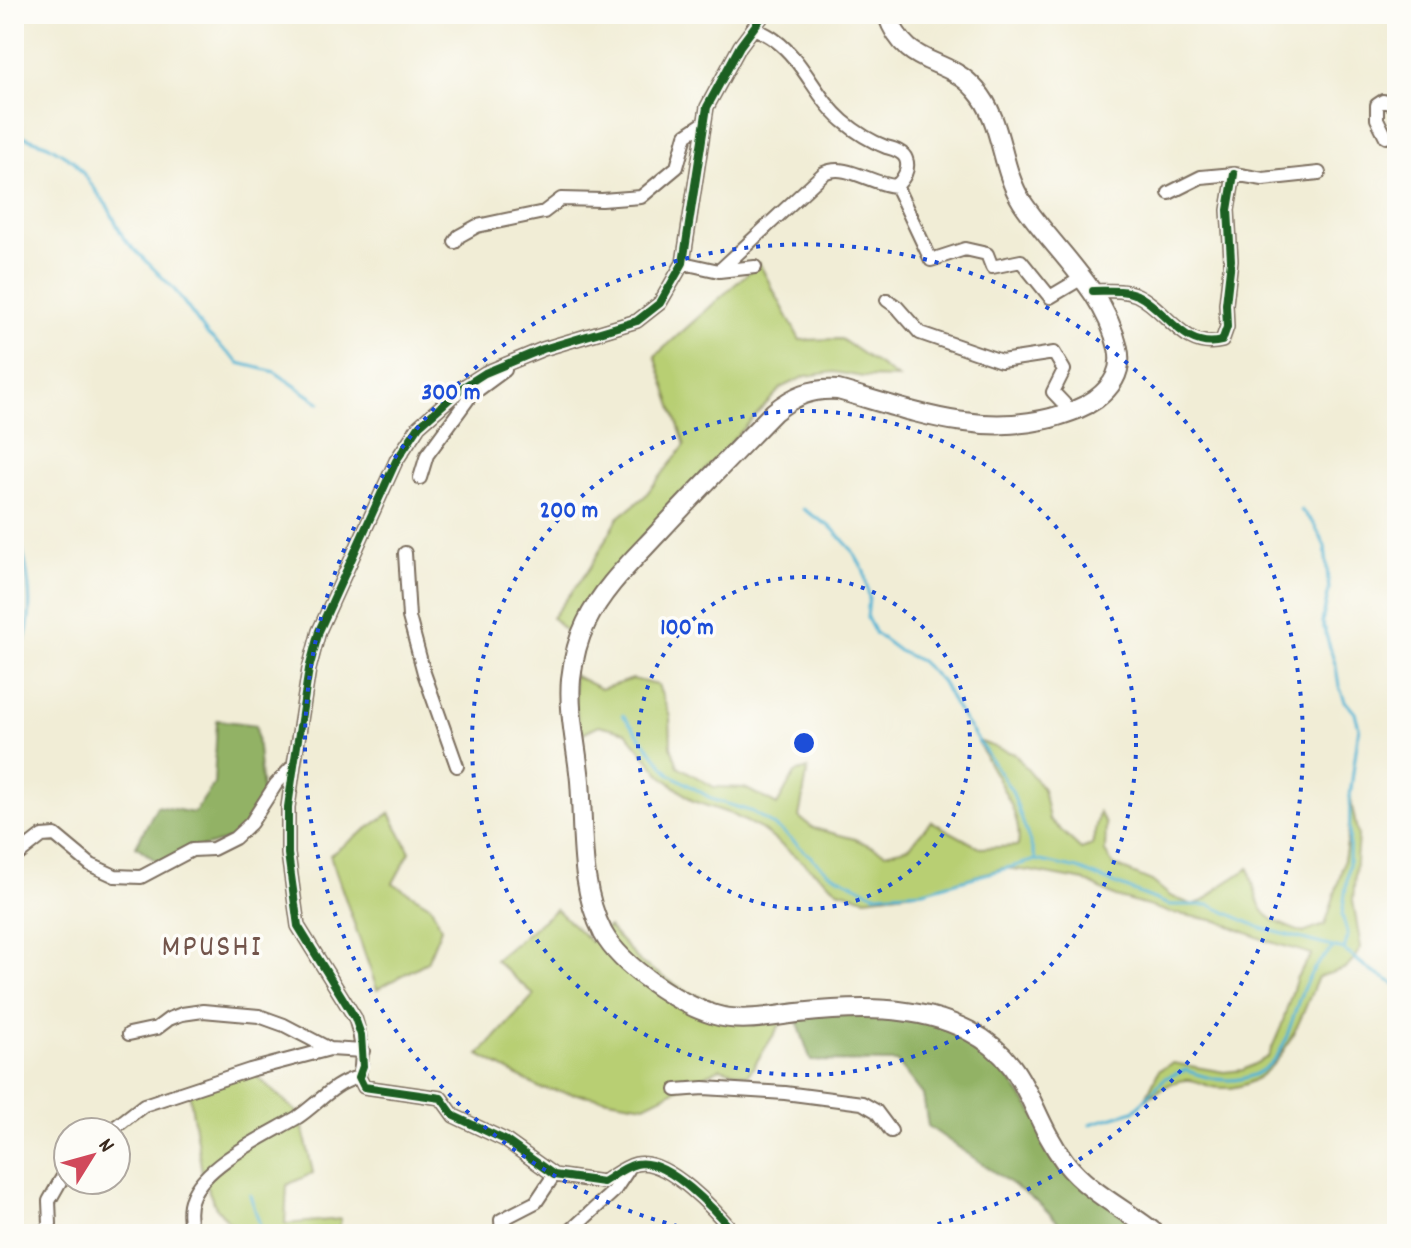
<svg xmlns="http://www.w3.org/2000/svg" width="1411" height="1248" font-family="Dekko,sans-serif">
<rect width="100%" height="100%" fill="#fdfcf7"/>
<filter id="ink" filterUnits="userSpaceOnUse"><feTurbulence type="fractalNoise" baseFrequency=".0125" numOctaves="2"/><feDisplacementMap in="SourceGraphic" scale="16" xChannelSelector="R" yChannelSelector="G"/><feConvolveMatrix kernelMatrix="1 2 1 2 8 2 1 2 1" color-interpolation-filters="sRGB"/></filter>
<filter id="wash" filterUnits="userSpaceOnUse"><feTurbulence type="fractalNoise" baseFrequency=".006" numOctaves="4" result="noise"/><feDisplacementMap in="SourceGraphic" scale="32" xChannelSelector="R" yChannelSelector="G"/><feGaussianBlur stdDeviation="1.8" result="paint"/><feColorMatrix in="noise" values="0 0 0 0 0 0 0 0 0 0 0 0 0 0 0 0 0 1.4 0 .05"/><feComposite in="paint" operator="in"/></filter>
<g filter="url(#wash)">
<rect width="100%" height="100%" fill="#f1edd6"/>
<path fill="#b8cf73" stroke="#7a7c48" stroke-width="2" d="M 759,263 L 800,340 L 841,339 L 898,378 L 863,377 L 834,372 L 806,376 L 782,387 L 631,550 L 586,604 L 569,634 L 552,618 L 590,568 L 618,518 L 644,497 L 685,445 L 655,356 Z
M 573,675 L 601,689 L 633,679 L 658,685 L 670,717 L 671,746 L 678,766 L 714,787 L 745,788 L 777,805 L 795,773 L 808,769 L 799,817 L 813,828 L 855,839 L 886,853 L 909,847 L 931,821 L 980,848 L 1018,846 C 1024,810 990,773 978,741 L 1015,754 L 1043,789 L 1049,819 L 1081,849 L 1092,845 L 1099,812 L 1106,824 L 1105,852 L 1113,865 L 1152,881 L 1170,896 L 1193,905 L 1206,900 L 1218,888 L 1249,868 C 1261,914 1258,916 1303,933 L 1325,925 C 1340,880 1351,844 1350,796 L 1358,836 L 1353,901 L 1361,948 L 1347,968 L 1318,977 C 1299,1022 1276,1098 1212,1087 C 1204,1085 1197,1080 1189,1080 C 1172,1079 1158,1092 1145,1100 L 1159,1070 L 1173,1063 L 1224,1072 L 1243,1070 L 1268,1057 L 1281,1027 L 1297,977 L 1312,954 L 1267,941 L 1218,921 L 1172,913 L 1116,897 L 1085,881 L 1030,871 L 1003,868 L 924,891 L 865,898 L 838,890 L 761,829 L 731,814 L 693,801 L 663,777 L 626,732 L 599,725 L 579,735 Z
M 390,813 L 410,852 L 393,883 L 431,906 L 441,928 L 427,962 L 377,989 L 330,855 Z
M 556,909 L 591,942 L 608,927 L 640,962 L 689,993 L 735,1009 L 792,1006 L 748,1075 L 720,1068 L 645,1105 L 540,1088 L 479,1055 L 534,995 L 495,960 Z
M 250,1070 L 300,1115 L 313,1173 L 287,1185 L 285,1224 L 341,1219 L 338,1234 L 239,1234 L 216,1207 L 203,1179 L 189,1090 Z"/>
<path fill="#92b265" stroke="#666e42" stroke-width="2" d="M 217,720 L 256,725 L 263,803 L 235,838 L 192,850 L 164,867 L 136,846 L 157,806 L 194,813 L 214,784 Z
M 792,1006 L 970,1024 L 1056,1144 L 1085,1173 L 1162,1234 L 1070,1234 L 1040,1204 L 928,1126 L 923,1095 L 897,1062 L 811,1061 Z"/>
<g fill="none" stroke-linecap="round" stroke-linejoin="round">
<path stroke="#56b5d4" stroke-width="3" d="M 14,133 L 48,145 L 74,161 L 108,207 L 124,239 L 174,289 L 207,334 L 239,363 L 275,372 L 320,403
M 803,509 L 832,528 L 852,550 L 864,571 L 869,598 L 867,618 L 875,633 L 899,651 L 920,661 L 942,682 L 954,705 L 1012,791 L 1036,860
M 1301,510 L 1314,524 L 1325,546 L 1329,590 L 1322,622 L 1336,667 L 1339,686 L 1345,701 L 1355,713 L 1359,727 L 1350,796 L 1349,866 L 1342,915 L 1348,936 L 1344,950
M 14,511 C 25,565 43,613 14,666
M 623,715 L 670,774 L 714,800 L 753,812 L 783,832 L 828,872 L 875,894 L 924,891 L 1036,860 L 1078,869 L 1169,905 L 1210,905 L 1261,928 L 1344,950 L 1371,971 L 1397,985
M 1090,1124 L 1134,1111 L 1165,1078 L 1186,1070 C 1217,1083 1252,1087 1276,1057 C 1291,1038 1296,995 1312,972 C 1317,963 1325,956 1332,949
M 250,1195 L 263,1234"/>
</g>
</g>
<g filter="url(#ink)">
<g fill="none" stroke-linecap="round" stroke-linejoin="round">
<defs>
<path id="minor" d="M 1386,137 L 1377,119 L 1377,105 L 1383,101 L 1397,105
M 896,186 L 931,260 L 965,249 L 987,254 L 992,267 L 1021,261 L 1050,297 L 1082,278
M 1169,193 L 1201,177 L 1234,174 L 1263,179 L 1319,173
M 455,242 L 459,236 L 477,226 L 544,212 L 561,199 L 602,200 L 641,197 L 677,167 L 686,135 L 704,123
M 683,263 L 719,271 L 755,267
M 719,271 L 824,173 C 846,162 872,185 896,186 C 903,180 910,169 906,159 C 903,151 893,149 886,147 C 870,141 856,132 843,121 C 816,98 804,61 775,40 C 769,35 760,31 753,28
M 1093,291 C 1108,291 1123,289 1137,295 C 1167,309 1183,351 1222,341 L 1227,327 L 1226,304 L 1231,260 L 1228,210 L 1234,174
M 887,300 L 897,307 L 920,333 L 1001,361 L 1054,353 L 1064,370 L 1053,392 L 1072,412
M 420,478 L 427,455 L 471,395 L 505,370
M 405,553 L 409,617 L 424,673 L 457,766
M 14,858 L 42,836 L 55,835 L 91,865 L 115,876 L 141,877 L 192,850 L 213,849 L 235,838 L 251,823 L 276,784 L 293,766
M 129,1034 L 157,1028 L 169,1019 L 182,1014 L 203,1011 L 259,1016 L 284,1025 L 330,1049
M 359,1077 C 364,1056 362,1040 355,1018 L 298,926 L 288,854 L 288,807 L 294,765 L 309,669 L 319,631 L 396,461 L 419,426 L 463,387 L 485,373 L 543,349 L 637,321 L 660,303 L 683,263 L 707,107 L 740,46 L 764,14
M 359,1077 L 364,1087 L 441,1098 L 454,1116 L 505,1140 L 554,1175 L 603,1182 C 613,1176 624,1167 636,1164 C 667,1157 717,1212 735,1234
M 676,1090 L 704,1088 L 785,1093 L 862,1103 L 876,1111 L 891,1131
M 109,1132 L 144,1105 L 250,1070 L 330,1049 L 363,1051
M 42,1234 L 50,1224 L 49,1201 L 62,1178 L 68,1177
M 192,1234 C 190,1223 187,1209 192,1198 C 204,1164 268,1135 298,1117 C 319,1103 333,1083 359,1077
M 502,1234 L 501,1220 L 536,1202 L 554,1175
M 567,1234 L 614,1191 L 628,1170"/>
<path id="highway" d="M 887,14 C 906,70 945,54 976,90 C 1003,120 1000,168 1022,202 C 1054,250 1104,289 1118,348 C 1123,370 1113,386 1096,399 C 1082,409 1067,413 1051,418 C 975,437 910,410 838,390 C 811,388 794,396 774,412 C 735,452 696,492 658,533 C 632,561 603,588 586,623 C 578,639 573,661 571,679 C 568,712 577,748 580,781 C 584,832 579,886 603,933 C 622,967 678,1004 715,1015 C 741,1023 772,1016 798,1013 C 853,1007 918,1004 969,1031 C 1030,1062 1028,1113 1065,1162 C 1089,1193 1127,1210 1156,1234"/>
</defs>
<use href="#minor" stroke="#7b6e5e" stroke-width="16"/>
<use href="#highway" stroke="#7b6e5e" stroke-width="22"/>
<use href="#minor" stroke="#fff" stroke-width="12"/>
<use href="#highway" stroke="#fff" stroke-width="18"/>
<defs>
<path id="cycleway" d="M 1093,291 C 1108,291 1123,289 1137,295 C 1167,309 1183,351 1222,341 L 1227,327 L 1226,304 L 1231,260 L 1228,210 L 1234,174
M 735,1234 C 717,1212 667,1157 636,1164 C 624,1167 613,1176 603,1182 L 554,1175 L 505,1140 L 454,1116 L 441,1098 L 364,1087 L 359,1077 L 363,1066 L 361,1035 L 355,1018 L 298,926 L 288,854 L 288,807 L 294,765 L 309,669 L 319,631 L 396,461 L 419,426 L 463,387 L 485,373 L 543,349 L 637,321 L 660,303 L 683,263 L 707,107 L 740,46 L 764,14"/>
</defs>
<use href="#cycleway" stroke="#fdfcf7" stroke-width="13"/>
<use href="#cycleway" stroke="#1b5e20" stroke-width="8"/>
</g>
</g>
<g fill="none" stroke="#1d4ed8" stroke-width="4" stroke-dasharray="4 8">
<circle cx="804" cy="743" r="166"/>
<circle cx="804" cy="743" r="332"/>
<path d="M713 1234A499 499 0 1 1 895 1234"/>
</g>
<g text-anchor="middle" dominant-baseline="central" stroke-width="7" stroke-linejoin="round" paint-order="stroke">
<g font-size="32" letter-spacing="2" fill="#73554c" stroke="#fdfcf7">
<text x="212" y="949">MPUSHI</text>
</g>
</g>
<circle cx="804" cy="743" r="12" fill="#1d4ed8" stroke="#fdfcf7" stroke-width="4"/>
<g font-size="24" text-anchor="middle" font-weight="bold" fill="#1d4ed8" stroke="#fdfcf7" stroke-width="7" stroke-linejoin="round" paint-order="stroke">
<text x="451" y="399">300 m</text>
<text x="569" y="517">200 m</text>
<text x="687" y="634">100 m</text>
</g>
<rect width="1411" height="1248" fill="none" stroke="#fdfcf7" stroke-width="48"/>
<g transform="translate(92 1156) rotate(53)"><circle r="38" fill="#fdfcf7" stroke="#afa8a0" stroke-width="2"/>
<path d="M0-6L14 30L0 20L-14 30Z" fill="#d1495b"/>
<text y="-12" font-size="22" font-weight="bold" text-anchor="middle" fill="#3b2a1e">N</text>
</g>
</svg>
